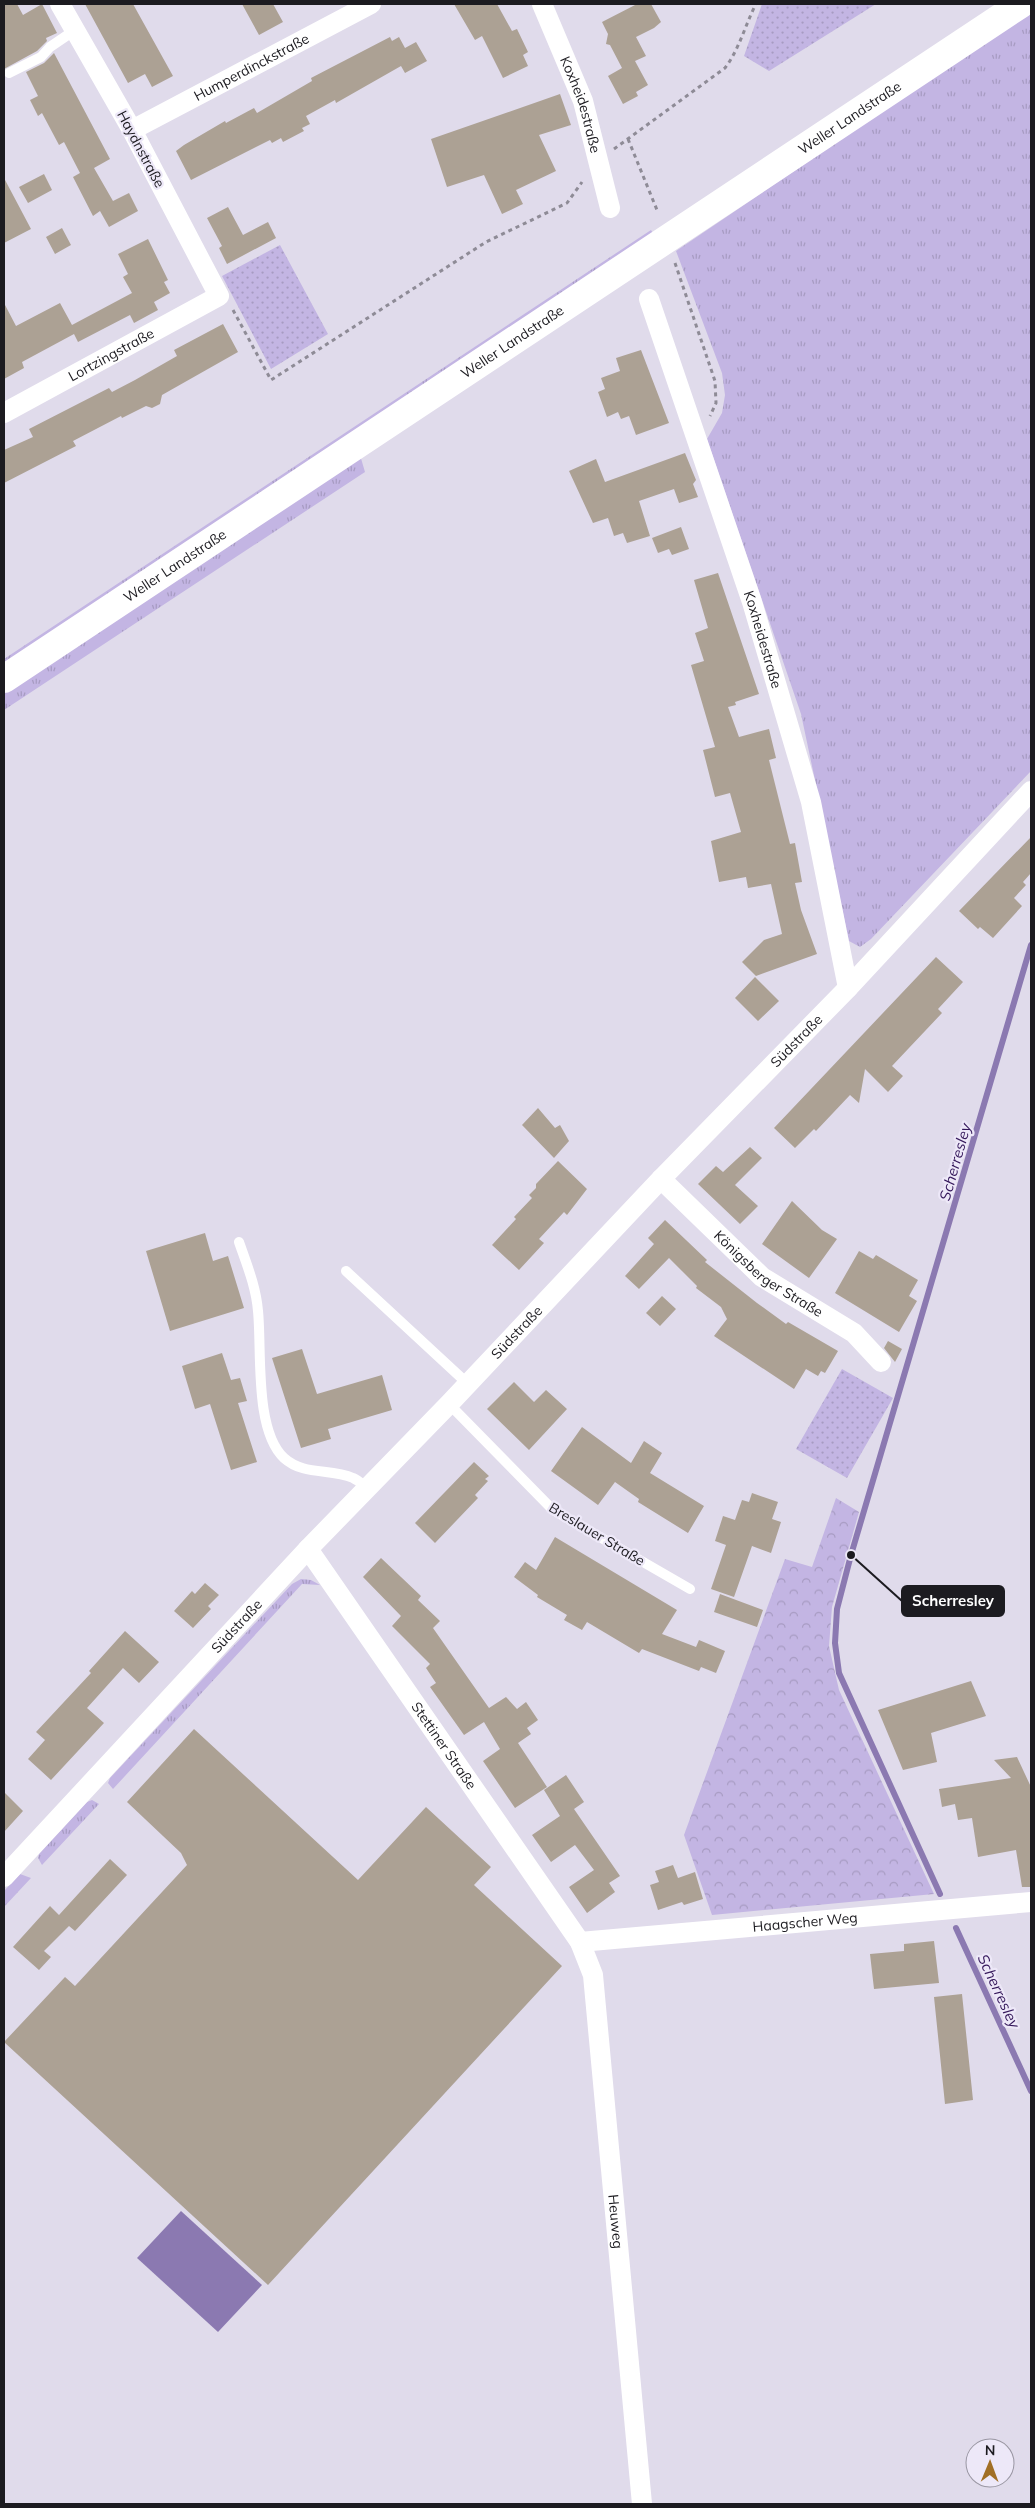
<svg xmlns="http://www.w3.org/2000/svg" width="1035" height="2508" font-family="Mulish,sans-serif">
<defs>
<pattern id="grass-tufts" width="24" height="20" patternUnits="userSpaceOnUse" patternTransform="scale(1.25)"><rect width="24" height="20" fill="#c3b5e3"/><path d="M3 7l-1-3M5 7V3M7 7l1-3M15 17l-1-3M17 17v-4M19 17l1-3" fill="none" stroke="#a79bc2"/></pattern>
<pattern id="forest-crowns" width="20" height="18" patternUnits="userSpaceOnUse" patternTransform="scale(1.25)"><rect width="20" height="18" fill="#c3b5e3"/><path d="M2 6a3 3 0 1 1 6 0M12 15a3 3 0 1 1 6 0" fill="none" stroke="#a79bc2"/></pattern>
<pattern id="park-dots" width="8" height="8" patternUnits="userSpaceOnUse" patternTransform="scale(1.25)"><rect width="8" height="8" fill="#c3b5e3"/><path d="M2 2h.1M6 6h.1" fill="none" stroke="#a79bc2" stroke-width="1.8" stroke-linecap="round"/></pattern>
</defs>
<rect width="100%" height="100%" fill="#e0dbeb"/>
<path fill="url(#grass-tufts)" d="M 1031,11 L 1031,771 L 871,939 L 860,947 L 849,941 L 801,714 L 707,439 L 722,413 L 725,395 L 722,373 L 676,251 Z
M 651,230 L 654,235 L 4,666 L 4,659 Z
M 360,455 L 365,472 L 4,710 L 4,692 Z
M 301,1579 L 311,1580 L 320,1585 L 302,1584 L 113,1789 L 108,1783 L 110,1778 L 292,1584 Z
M 92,1800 L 99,1804 L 42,1865 L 38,1858 L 39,1854 L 87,1802 Z
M 20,1874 L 31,1878 L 4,1907 L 4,1891 Z"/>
<path fill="url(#forest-crowns)" d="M 836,1498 L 859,1512 L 832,1607 L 829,1646 L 839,1690 L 934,1894 L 712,1915 L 684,1835 L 785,1559 L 812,1567 Z"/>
<path fill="url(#park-dots)" d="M 762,4 L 876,4 L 769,71 L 744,56 Z
M 280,245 L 328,334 L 271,369 L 222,276 Z
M 842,1369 L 893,1398 L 847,1478 L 796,1449 Z"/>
<path fill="#8b79b1" d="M 181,2211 L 262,2285 L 218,2332 L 137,2258 Z"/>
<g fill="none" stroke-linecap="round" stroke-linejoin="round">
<path stroke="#8b79b1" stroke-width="6" d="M 940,1894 L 839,1673 L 835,1643 L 837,1609 L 851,1555 L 1031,945
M 956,1928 L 1031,2091"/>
</g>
<path fill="#aca194" d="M 4,4 L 17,4 L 23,15 L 42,4 L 57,33 L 46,38 L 47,41 L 37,51 L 4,69 Z
M 85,4 L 133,4 L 173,76 L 152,87 L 145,74 L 128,83 Z
M 242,4 L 273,4 L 283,22 L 259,35 Z
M 454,4 L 497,4 L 512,31 L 517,29 L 528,52 L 523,55 L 528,66 L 503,78 L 482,36 L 475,40 Z
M 637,4 L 651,4 L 661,22 L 654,28 L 636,37 L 646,56 L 635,61 L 648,85 L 636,92 L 638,96 L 623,104 L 608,76 L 622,68 L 610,45 L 606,44 L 608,34 L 602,22 Z
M 390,37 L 392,41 L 399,37 L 405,48 L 416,42 L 427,61 L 405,73 L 401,66 L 336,103 L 335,100 L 306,116 L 310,124 L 302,128 L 304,131 L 283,142 L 281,138 L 272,143 L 270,140 L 191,180 L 176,151 L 184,145 L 225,121 L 226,123 L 254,108 L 257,113 L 312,81 L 311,78 Z
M 54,53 L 110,159 L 94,168 L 113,201 L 129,193 L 138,211 L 109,227 L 100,211 L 93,216 L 73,177 L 80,173 L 64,142 L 59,145 L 42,113 L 38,116 L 30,100 L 38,96 L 26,72 L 44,63 Z
M 560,94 L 571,125 L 539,135 L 556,171 L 516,190 L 523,204 L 502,214 L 484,175 L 447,187 L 431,139 Z
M 44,174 L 52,190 L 28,203 L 19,187 Z
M 4,178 L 31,229 L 4,243 Z
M 228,207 L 243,235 L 268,222 L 276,238 L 227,264 L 219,248 L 222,246 L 207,218 Z
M 62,228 L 71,245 L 55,254 L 46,237 Z
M 148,239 L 168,280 L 164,282 L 170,293 L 154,302 L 158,310 L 134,323 L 130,315 L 78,342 L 74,334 L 22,362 L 24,368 L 4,379 L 4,303 L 16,326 L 60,303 L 72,325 L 132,293 L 123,277 L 128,274 L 118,254 Z
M 223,324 L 238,352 L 162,395 L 160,404 L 152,408 L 146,406 L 122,418 L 121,416 L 73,441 L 76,446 L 4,483 L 4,450 L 33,437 L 29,429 L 109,388 L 112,392 L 135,380 L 177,356 L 174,350 Z
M 641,350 L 669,423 L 636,435 L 629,416 L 621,419 L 618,412 L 607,417 L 598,392 L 605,389 L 601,378 L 620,371 L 616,358 Z
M 685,453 L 696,480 L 693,484 L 698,497 L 679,503 L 674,489 L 639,501 L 650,536 L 627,543 L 623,533 L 614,536 L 608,518 L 593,523 L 569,471 L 596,459 L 605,482 Z
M 681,527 L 689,549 L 672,555 L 669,549 L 658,553 L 652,538 Z
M 718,573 L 759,694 L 735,702 L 736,705 L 728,707 L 739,737 L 769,729 L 776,758 L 769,760 L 790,844 L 795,843 L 802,882 L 795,883 L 801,910 L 817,954 L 756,976 L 742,962 L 764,940 L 782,934 L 771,884 L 748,888 L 746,877 L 719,882 L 711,841 L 741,832 L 730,793 L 715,797 L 703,750 L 715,747 L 691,665 L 704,661 L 695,633 L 708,628 L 694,580 Z
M 1031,837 L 1031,873 L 1023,882 L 1026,885 L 1014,898 L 1022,906 L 993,938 L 980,927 L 978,929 L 959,911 Z
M 936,957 L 963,982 L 938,1009 L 942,1013 L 892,1066 L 903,1076 L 888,1092 L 865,1069 L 859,1103 L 850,1095 L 816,1131 L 814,1129 L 795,1148 L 774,1128 Z
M 755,977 L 779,1001 L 758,1021 L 735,998 Z
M 538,1108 L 555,1128 L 560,1125 L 569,1141 L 554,1158 L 522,1125 Z
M 750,1147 L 762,1158 L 735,1185 L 758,1206 L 740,1224 L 698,1184 L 716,1166 L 723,1172 Z
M 558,1161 L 587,1189 L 567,1215 L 564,1212 L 539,1239 L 544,1243 L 519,1270 L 492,1245 L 516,1219 L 514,1217 L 532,1198 L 529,1195 L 536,1188 L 536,1184 Z
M 792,1201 L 822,1230 L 837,1239 L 809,1278 L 762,1244 Z
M 665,1220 L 707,1260 L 705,1262 L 757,1303 L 786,1324 L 788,1322 L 838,1351 L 825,1373 L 821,1371 L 818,1376 L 806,1369 L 794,1389 L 714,1336 L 727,1319 L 721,1307 L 696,1288 L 697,1286 L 669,1258 L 639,1289 L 625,1276 L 654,1244 L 648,1238 Z
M 205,1233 L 213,1261 L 228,1256 L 244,1308 L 170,1331 L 146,1251 Z
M 859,1251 L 873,1259 L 876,1255 L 918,1280 L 909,1296 L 917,1301 L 899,1332 L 835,1293 Z
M 662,1296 L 676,1309 L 660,1326 L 646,1313 Z
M 888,1341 L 902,1349 L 895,1362 L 884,1348 Z
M 302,1349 L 317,1394 L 382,1375 L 392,1410 L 328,1429 L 331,1439 L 301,1448 L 272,1358 Z
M 222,1353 L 231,1380 L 240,1378 L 247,1401 L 238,1403 L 257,1462 L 231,1470 L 210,1404 L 195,1409 L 182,1366 Z
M 514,1382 L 534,1402 L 546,1390 L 567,1409 L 529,1450 L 487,1409 Z
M 582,1427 L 631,1463 L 644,1441 L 662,1453 L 650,1473 L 704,1506 L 688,1533 L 638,1502 L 639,1499 L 615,1482 L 598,1505 L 551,1471 Z
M 474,1462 L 489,1476 L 485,1479 L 488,1481 L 475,1495 L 478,1498 L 435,1543 L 415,1523 Z
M 752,1493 L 778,1502 L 772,1519 L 781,1522 L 771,1553 L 752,1546 L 734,1597 L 711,1589 L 726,1545 L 715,1541 L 723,1516 L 735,1520 L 742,1500 L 749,1502 Z
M 555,1537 L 677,1610 L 662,1634 L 696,1647 L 699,1640 L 725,1651 L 716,1673 L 701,1667 L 699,1671 L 642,1649 L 639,1653 L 587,1622 L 582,1630 L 564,1620 L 567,1615 L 537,1597 L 538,1595 L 514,1577 L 525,1562 L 536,1570 Z
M 381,1558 L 421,1596 L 418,1600 L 440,1621 L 433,1628 L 489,1708 L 506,1697 L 517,1709 L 526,1702 L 538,1720 L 527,1728 L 531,1734 L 518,1743 L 547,1787 L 515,1808 L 483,1761 L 500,1749 L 484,1722 L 464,1735 L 430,1687 L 436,1683 L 426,1668 L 430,1664 L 392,1626 L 401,1616 L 363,1577 Z
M 205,1583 L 219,1595 L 208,1606 L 211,1609 L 193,1628 L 174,1611 L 192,1591 L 195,1594 Z
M 720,1594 L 763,1610 L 757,1627 L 714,1612 Z
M 125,1631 L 159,1662 L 139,1683 L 123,1668 L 87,1708 L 104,1723 L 51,1780 L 28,1759 L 45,1740 L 36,1732 L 91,1673 L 89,1671 Z
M 971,1681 L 986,1716 L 931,1733 L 937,1762 L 903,1770 L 878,1710 Z
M 194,1729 L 358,1880 L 426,1807 L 491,1867 L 474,1885 L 562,1966 L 268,2285 L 4,2042 L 65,1977 L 75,1986 L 187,1865 L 181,1853 L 127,1802 Z
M 1017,1757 L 1031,1787 L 1031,1887 L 1022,1887 L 1016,1850 L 978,1857 L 972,1818 L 958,1820 L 955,1804 L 942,1807 L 939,1789 L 1011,1778 L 994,1760 Z
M 566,1775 L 584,1802 L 574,1809 L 620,1876 L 609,1883 L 615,1892 L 587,1913 L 569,1887 L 594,1870 L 575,1845 L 551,1862 L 532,1835 L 560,1816 L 544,1790 Z
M 4,1792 L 23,1811 L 4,1832 Z
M 110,1859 L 127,1875 L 75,1931 L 69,1926 L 44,1951 L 51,1957 L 39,1970 L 13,1947 L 50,1906 L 59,1915 Z
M 673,1865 L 678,1878 L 695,1872 L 703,1899 L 684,1905 L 682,1902 L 658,1910 L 650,1885 L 659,1882 L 655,1871 Z
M 934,1941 L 939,1983 L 874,1989 L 870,1954 L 904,1951 L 904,1944 Z
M 962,1994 L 973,2100 L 945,2104 L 934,1997 Z"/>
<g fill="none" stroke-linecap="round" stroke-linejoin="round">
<path stroke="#8e8b96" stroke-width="3" stroke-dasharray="4 4" stroke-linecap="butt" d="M 628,139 L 657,210
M 614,149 L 725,68 C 740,48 745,25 756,4
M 675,263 L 715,381 L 716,403 L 710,416
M 233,310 L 271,380 L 486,242 L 567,203 L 582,182"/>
<path stroke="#fff" stroke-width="10" d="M 9,73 L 41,57 L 50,47 L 75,30
M 239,1242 C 247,1265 256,1287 258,1311 C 262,1350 254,1430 284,1458 C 304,1476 330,1468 353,1478 C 358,1480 363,1485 368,1489
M 346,1271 L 468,1384
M 449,1404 L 553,1510 L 690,1589"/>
<g stroke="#fff" stroke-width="20">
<path id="s1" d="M 542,4 L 583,101 L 610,208"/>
<path id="s2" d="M 132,130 L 371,4"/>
<path id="s3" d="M 649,299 L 752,602 L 811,802 L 848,988"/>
<path id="s4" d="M 4,413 L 219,296 L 132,130 L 60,4"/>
<path id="s5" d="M 661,1179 L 762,1277 L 854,1333 L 881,1362"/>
<path id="s6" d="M 308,1549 L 580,1942 L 593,1975 L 642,2504"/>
<path id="s7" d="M 4,1877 L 308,1549 L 449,1404 L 661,1179 L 848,988 L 1031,791"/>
<path id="s8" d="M 580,1942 L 1031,1902"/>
</g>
<path stroke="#fff" stroke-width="28" id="s9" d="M 4,679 L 1021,4"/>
</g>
<g text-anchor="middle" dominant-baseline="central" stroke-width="4.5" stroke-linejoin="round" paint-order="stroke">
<g font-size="14" fill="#1c1b20" stroke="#ede8f8">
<text stroke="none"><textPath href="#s2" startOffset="135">Humperdinckstraße</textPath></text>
<text stroke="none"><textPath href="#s1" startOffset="108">Koxheidestraße</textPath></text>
<text stroke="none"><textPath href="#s9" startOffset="1015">Weller Landstraße</textPath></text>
<text transform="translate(141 149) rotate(62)">Haydnstraße</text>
<text stroke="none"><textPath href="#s9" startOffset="610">Weller Landstraße</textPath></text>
<text stroke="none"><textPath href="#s4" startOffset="122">Lortzingstraße</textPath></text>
<text stroke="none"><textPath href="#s9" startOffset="205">Weller Landstraße</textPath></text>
<text stroke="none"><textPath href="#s3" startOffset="359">Koxheidestraße</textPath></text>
<text stroke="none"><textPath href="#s7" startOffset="1152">Südstraße</textPath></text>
<text stroke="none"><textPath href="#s5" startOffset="144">Königsberger Straße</textPath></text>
<text stroke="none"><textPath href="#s7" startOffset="748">Südstraße</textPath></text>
<text transform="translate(597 1534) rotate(31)">Breslauer Straße</text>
<text stroke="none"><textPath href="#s7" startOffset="342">Südstraße</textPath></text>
<text stroke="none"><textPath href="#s6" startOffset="239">Stettiner Straße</textPath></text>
<text stroke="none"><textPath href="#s8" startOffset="226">Haagscher Weg</textPath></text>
<text stroke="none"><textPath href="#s6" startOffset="761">Heuweg</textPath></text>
</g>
<g font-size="15" font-style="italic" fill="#34175a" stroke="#ede8f8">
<text transform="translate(955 1162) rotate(-74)">Scherresley</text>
<text transform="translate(999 1991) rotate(65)">Scherresley</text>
</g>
</g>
<path fill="none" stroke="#1c1b20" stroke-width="2" d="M851 1555L902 1601"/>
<circle fill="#1c1b20" stroke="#ede8f8" stroke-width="2" cx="851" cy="1555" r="5"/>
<rect fill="#1c1b20" stroke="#1c1b20" stroke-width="2" x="902" y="1586" width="102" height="30" rx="5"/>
<g font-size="15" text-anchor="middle" font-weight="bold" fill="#fff">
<text x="953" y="1606">Scherresley</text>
</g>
<rect width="1035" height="2508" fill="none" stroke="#1c1b20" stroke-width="10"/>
<g transform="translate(990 2463) rotate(1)"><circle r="24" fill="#ede8f8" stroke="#9996a2"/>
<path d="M0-4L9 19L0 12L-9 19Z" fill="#a16f25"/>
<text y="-8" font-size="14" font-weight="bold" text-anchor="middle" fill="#1c1b20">N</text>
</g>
</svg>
